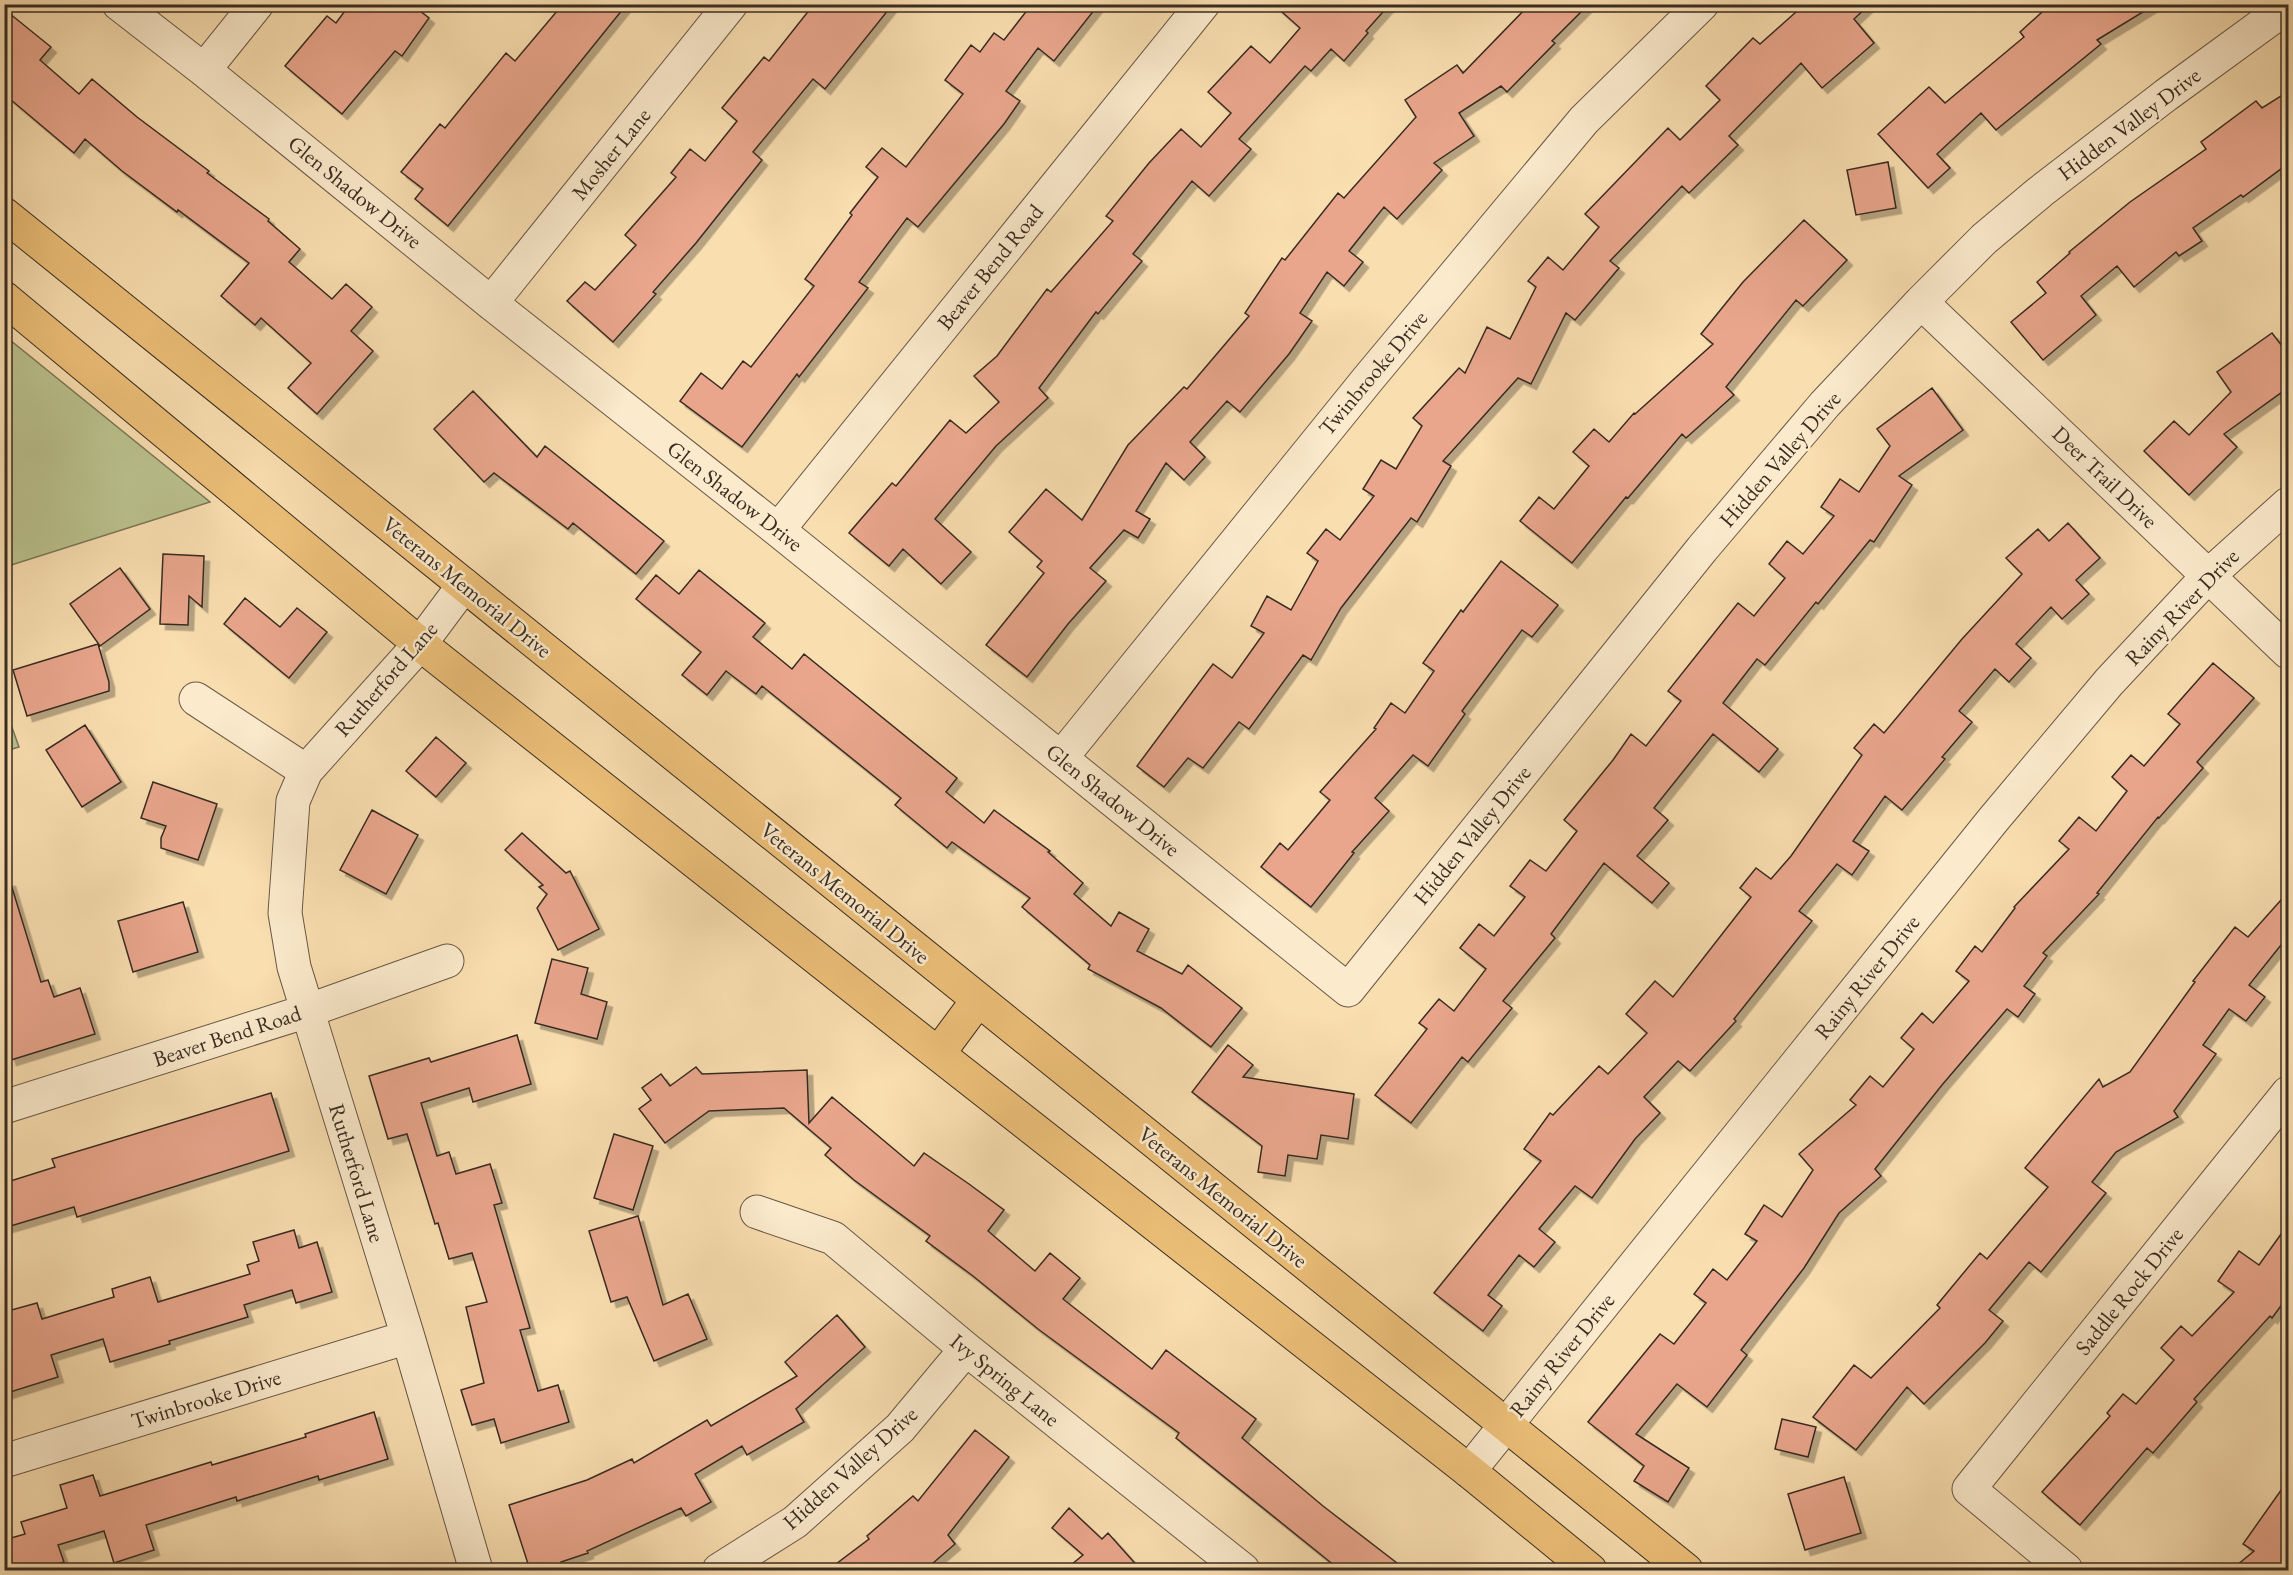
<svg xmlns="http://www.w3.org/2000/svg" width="2293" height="1575" font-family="'EB Garamond',serif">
<defs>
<filter id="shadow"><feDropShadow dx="5.5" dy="5.5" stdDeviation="0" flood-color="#0004"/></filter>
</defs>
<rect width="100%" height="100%" fill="#f9deb0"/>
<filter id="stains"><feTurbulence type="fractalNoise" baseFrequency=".00333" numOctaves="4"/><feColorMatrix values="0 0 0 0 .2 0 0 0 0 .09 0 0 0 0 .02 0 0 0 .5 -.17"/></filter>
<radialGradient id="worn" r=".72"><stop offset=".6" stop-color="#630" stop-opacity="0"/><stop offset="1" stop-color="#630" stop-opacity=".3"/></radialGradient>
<path fill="#bac28e" stroke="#7a7758" stroke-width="1.5" d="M 4,336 L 5,336 L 210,502 L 5,567 Z
M 4,705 L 19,747 L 5,751 L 4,751 Z"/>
<path fill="#e9a68c" stroke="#392c22" stroke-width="1.5" filter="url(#shadow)" d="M 350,4 L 411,4 L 429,18 L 402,56 L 395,51 L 342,114 L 285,66 L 327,16 L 336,23 Z
M 563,4 L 627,4 L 448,226 L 415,199 L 423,189 L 401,172 L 440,124 L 445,128 L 506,53 L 515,61 Z
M 814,4 L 893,4 L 825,89 L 813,79 L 753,152 L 762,160 L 696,243 L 653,292 L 656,294 L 613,342 L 567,301 L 585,282 L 595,290 L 636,245 L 625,235 L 676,177 L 671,173 L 690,149 L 705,161 L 737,121 L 722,108 L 764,57 L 769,61 Z
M 1032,4 L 1099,4 L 1054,61 L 1038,48 L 1006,91 L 1020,101 L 1004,124 L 918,227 L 907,218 L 859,282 L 868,288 L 799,377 L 797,374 L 742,447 L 680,401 L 701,373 L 722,389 L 743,361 L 751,367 L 814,286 L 805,279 L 852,215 L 850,213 L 878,177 L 866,167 L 882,148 L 906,167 L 963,94 L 945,80 L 971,45 L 980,52 L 994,33 L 1004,40 Z
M 1273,4 L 1390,4 L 1366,31 L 1368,33 L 1344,61 L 1331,49 L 1311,71 L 1305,66 L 1239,139 L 1251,149 L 1209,196 L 1192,181 L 1133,254 L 1142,261 L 1098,314 L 1096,312 L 1039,388 L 1048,398 L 996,446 L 935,519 L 971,552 L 941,584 L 903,549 L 889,566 L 849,533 L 892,483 L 896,486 L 950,420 L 966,433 L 999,402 L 974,376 L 997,356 L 1047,289 L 1051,292 L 1113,221 L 1106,216 L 1149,163 L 1181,129 L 1201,147 L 1231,113 L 1208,92 L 1251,46 L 1270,63 L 1300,28 Z
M 1530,4 L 1589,4 L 1552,41 L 1555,43 L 1507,92 L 1501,86 L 1459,113 L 1474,136 L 1434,163 L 1442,170 L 1397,219 L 1384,207 L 1349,251 L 1363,262 L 1344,286 L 1327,272 L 1300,313 L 1312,321 L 1289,354 L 1240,412 L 1227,401 L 1190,442 L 1205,457 L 1184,480 L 1166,463 L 1136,511 L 1150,519 L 1138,538 L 1124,530 L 1090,568 L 1106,581 L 1068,624 L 1027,677 L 986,645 L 1044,573 L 1037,567 L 1042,561 L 1009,532 L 1046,489 L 1082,520 L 1128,445 L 1184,387 L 1187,389 L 1249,316 L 1245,313 L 1282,258 L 1285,260 L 1338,193 L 1344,198 L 1416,117 L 1405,100 L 1457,65 L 1463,73 Z
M 1805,4 L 1870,4 L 1854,19 L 1874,43 L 1822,88 L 1801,63 L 1729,136 L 1738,145 L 1689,193 L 1682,186 L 1610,261 L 1619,268 L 1575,320 L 1566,313 L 1531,384 L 1518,378 L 1443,461 L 1451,466 L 1417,522 L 1411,518 L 1341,608 L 1311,660 L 1303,655 L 1249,729 L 1239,722 L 1203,768 L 1188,758 L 1164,787 L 1137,766 L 1213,664 L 1232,678 L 1264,633 L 1251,626 L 1267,596 L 1291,610 L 1318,561 L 1307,553 L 1326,529 L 1340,540 L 1374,496 L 1363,489 L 1381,460 L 1396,469 L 1422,426 L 1413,418 L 1459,368 L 1465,373 L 1487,327 L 1510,339 L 1536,287 L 1528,281 L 1548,257 L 1563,270 L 1599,227 L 1585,214 L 1668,128 L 1680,140 L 1720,100 L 1706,86 L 1753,38 L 1760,44 Z
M 2051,4 L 2156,4 L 2097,40 L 2101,44 L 1996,130 L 1981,113 L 1937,154 L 1950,168 L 1928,188 L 1878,134 L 1929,87 L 1945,103 L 2024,37 L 2020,32 Z
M 4,9 L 51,47 L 40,60 L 79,94 L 92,79 L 137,117 L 209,171 L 207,173 L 269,219 L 268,221 L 300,249 L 289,262 L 332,299 L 346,284 L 372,307 L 351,331 L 373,351 L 317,414 L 288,388 L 311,363 L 261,318 L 255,325 L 221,296 L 249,263 L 178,210 L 177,212 L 122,171 L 85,139 L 74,153 L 4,94 Z
M 2289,91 L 2289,163 L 2243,197 L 2241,195 L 2193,228 L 2202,241 L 2179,256 L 2176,252 L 2134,287 L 2117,266 L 2081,296 L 2096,315 L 2043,360 L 2011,322 L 2046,293 L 2037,282 L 2070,253 L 2069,252 L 2130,202 L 2206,149 L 2201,142 L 2256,101 L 2262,108 Z
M 1888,162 L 1896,208 L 1856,215 L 1847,170 Z
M 1804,220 L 1847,260 L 1803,306 L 1796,300 L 1726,387 L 1734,395 L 1686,438 L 1682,434 L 1628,498 L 1626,497 L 1572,563 L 1520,521 L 1539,497 L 1554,509 L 1589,466 L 1573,452 L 1594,429 L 1609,442 L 1634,413 L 1635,414 L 1713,344 L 1701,334 L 1743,282 Z
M 2272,333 L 2289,355 L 2289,387 L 2224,434 L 2237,447 L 2189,495 L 2144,451 L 2174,421 L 2189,435 L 2231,392 L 2217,372 Z
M 1932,388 L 1963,430 L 1899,476 L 1912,485 L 1874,542 L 1870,540 L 1818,604 L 1816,602 L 1765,665 L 1757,659 L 1723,703 L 1778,749 L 1759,772 L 1713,734 L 1654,808 L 1668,820 L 1637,856 L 1669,883 L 1652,903 L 1604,863 L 1551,934 L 1555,938 L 1503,1001 L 1512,1008 L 1468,1062 L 1462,1057 L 1411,1123 L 1375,1095 L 1427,1029 L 1419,1023 L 1439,999 L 1454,1011 L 1486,969 L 1460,948 L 1479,924 L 1494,936 L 1525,897 L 1510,886 L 1530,860 L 1546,871 L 1577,831 L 1564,820 L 1613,760 L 1631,734 L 1646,746 L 1681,701 L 1668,691 L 1738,603 L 1754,616 L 1785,578 L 1769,564 L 1787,541 L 1803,554 L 1834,516 L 1821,507 L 1840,479 L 1859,492 L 1890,446 L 1877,429 Z
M 473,391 L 537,457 L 545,446 L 664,541 L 636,574 L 573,523 L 568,529 L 494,473 L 484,482 L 434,429 Z
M 2068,523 L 2100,558 L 2076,580 L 2089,594 L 2062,619 L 2051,607 L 2016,644 L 2031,658 L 2009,682 L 1995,669 L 1959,711 L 1972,722 L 1942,757 L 1945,759 L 1902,810 L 1885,796 L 1853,841 L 1869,851 L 1852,875 L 1837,864 L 1799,911 L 1812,921 L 1734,1019 L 1736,1021 L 1690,1071 L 1678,1061 L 1644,1097 L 1660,1113 L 1635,1139 L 1592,1198 L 1575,1186 L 1539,1229 L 1555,1242 L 1534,1267 L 1519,1255 L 1488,1295 L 1502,1306 L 1483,1331 L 1434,1293 L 1541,1161 L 1524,1149 L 1550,1113 L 1553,1115 L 1599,1066 L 1608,1074 L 1647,1033 L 1626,1014 L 1655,981 L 1673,997 L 1751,897 L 1740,888 L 1756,868 L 1771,879 L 1791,856 L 1862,755 L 1854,748 L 1874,724 L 1884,733 L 1962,639 L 2022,574 L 2006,558 L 2038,529 L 2049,541 Z
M 163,554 L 204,556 L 202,607 L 189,596 L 188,625 L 160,624 Z
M 1501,561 L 1558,605 L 1532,637 L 1522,630 L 1462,711 L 1465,714 L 1428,766 L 1413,755 L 1375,798 L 1389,811 L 1352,852 L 1354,853 L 1311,907 L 1261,867 L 1280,843 L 1288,850 L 1330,800 L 1320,792 L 1376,729 L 1374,728 L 1391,703 L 1405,713 L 1434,671 L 1423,663 L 1461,610 L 1463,612 Z
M 120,568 L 150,609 L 100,646 L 70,604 Z
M 699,570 L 765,623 L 753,637 L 792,669 L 804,654 L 957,778 L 946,792 L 984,823 L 994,810 L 1050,851 L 1048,852 L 1083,883 L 1074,894 L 1111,926 L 1119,912 L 1149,929 L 1137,951 L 1182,974 L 1188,965 L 1242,1008 L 1211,1047 L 1161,1008 L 1088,969 L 1090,965 L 1022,907 L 1030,898 L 952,842 L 947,848 L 895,805 L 901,798 L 762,686 L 756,694 L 726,671 L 707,695 L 682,675 L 701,652 L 636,599 L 656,575 L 679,594 Z
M 245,598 L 280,627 L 297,608 L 327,632 L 289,678 L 224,624 Z
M 98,644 L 109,682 L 109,691 L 27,716 L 13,670 Z
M 2213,663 L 2254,698 L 2197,762 L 2203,768 L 2159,818 L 2158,817 L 2097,893 L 2099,894 L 2043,953 L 2047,956 L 2024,986 L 2035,994 L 2018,1017 L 2007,1009 L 1942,1085 L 1875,1169 L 1881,1176 L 1839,1213 L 1804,1268 L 1741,1350 L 1747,1355 L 1707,1407 L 1677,1384 L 1636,1434 L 1689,1468 L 1668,1502 L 1634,1481 L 1644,1466 L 1588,1422 L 1660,1334 L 1674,1344 L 1706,1303 L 1694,1294 L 1713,1269 L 1727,1280 L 1757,1241 L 1745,1234 L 1764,1205 L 1782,1217 L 1813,1170 L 1799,1154 L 1856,1105 L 1850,1100 L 1870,1076 L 1883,1087 L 1914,1049 L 1901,1038 L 1922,1013 L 1933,1023 L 1969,981 L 1956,971 L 1975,946 L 1982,952 L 2015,908 L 2014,907 L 2069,849 L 2059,841 L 2079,817 L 2096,831 L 2127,791 L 2112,777 L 2131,755 L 2144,766 L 2180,724 L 2168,714 Z
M 85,725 L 121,782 L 82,807 L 46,750 Z
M 436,737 L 466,763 L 436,797 L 406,771 Z
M 153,782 L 217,804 L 198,860 L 161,848 L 161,838 L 166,826 L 141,818 Z
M 372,810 L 418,835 L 386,894 L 340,870 Z
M 522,833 L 566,873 L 570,871 L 599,929 L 558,950 L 537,908 L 547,894 L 539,887 L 543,885 L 505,850 Z
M 4,881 L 10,881 L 41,982 L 48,980 L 54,997 L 80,988 L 95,1034 L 11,1060 L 4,1040 Z
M 2289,891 L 2289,935 L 2249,985 L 2265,997 L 2246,1021 L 2229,1009 L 2203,1045 L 2216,1054 L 2174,1111 L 2178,1117 L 2116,1152 L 2092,1182 L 2106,1193 L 2041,1272 L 2029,1262 L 1989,1310 L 2003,1321 L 1985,1343 L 1924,1404 L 1907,1387 L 1856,1450 L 1813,1417 L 1854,1365 L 1871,1378 L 1940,1308 L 1937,1305 L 1980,1253 L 1987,1259 L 2048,1187 L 2025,1168 L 2099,1079 L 2103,1087 L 2130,1072 L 2195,982 L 2193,981 L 2235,927 L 2248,937 Z
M 183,902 L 198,952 L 133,972 L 118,921 Z
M 552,959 L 588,968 L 581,994 L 607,1002 L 597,1039 L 535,1023 Z
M 517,1035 L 531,1084 L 473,1102 L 469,1088 L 421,1103 L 437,1156 L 449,1152 L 456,1174 L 490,1164 L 502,1203 L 494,1205 L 530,1328 L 520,1330 L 538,1391 L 558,1385 L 569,1422 L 501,1443 L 494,1419 L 472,1425 L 461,1390 L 484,1383 L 466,1307 L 487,1302 L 472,1253 L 449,1259 L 438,1223 L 435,1224 L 407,1134 L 388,1139 L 369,1076 L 429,1058 L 431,1062 Z
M 1228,1045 L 1253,1065 L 1243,1077 L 1354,1094 L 1348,1139 L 1321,1135 L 1317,1159 L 1288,1155 L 1285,1176 L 1258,1172 L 1262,1146 L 1192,1092 Z
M 696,1067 L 702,1074 L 807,1070 L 809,1123 L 832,1097 L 914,1166 L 924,1153 L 969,1184 L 1004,1210 L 988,1231 L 1035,1271 L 1050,1253 L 1080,1278 L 1063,1299 L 1152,1369 L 1166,1350 L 1256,1419 L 1242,1438 L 1323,1506 L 1406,1570 L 1340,1570 L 1176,1438 L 1179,1433 L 1038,1329 L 973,1276 L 926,1241 L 930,1236 L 854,1180 L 825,1155 L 831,1148 L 784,1108 L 709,1111 L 665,1143 L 639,1109 L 651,1100 L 642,1088 L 661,1074 L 670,1086 Z
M 271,1093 L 289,1151 L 77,1217 L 74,1207 L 4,1228 L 4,1183 L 55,1167 L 52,1159 Z
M 614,1134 L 653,1146 L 633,1210 L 594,1198 Z
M 638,1216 L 663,1305 L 688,1294 L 707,1339 L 654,1361 L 627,1297 L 611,1302 L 589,1231 Z
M 2289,1223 L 2289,1295 L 2272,1318 L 2270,1316 L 2194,1399 L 2197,1402 L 2153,1453 L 2147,1448 L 2080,1525 L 2042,1492 L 2110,1416 L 2107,1413 L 2123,1394 L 2136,1404 L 2174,1360 L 2161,1348 L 2181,1326 L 2192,1336 L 2234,1292 L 2218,1281 L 2239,1251 L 2259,1265 Z
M 294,1230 L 299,1248 L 317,1242 L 332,1292 L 296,1303 L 292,1290 L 244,1305 L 248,1317 L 169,1341 L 170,1344 L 110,1362 L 103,1339 L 51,1355 L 58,1377 L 4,1394 L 4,1312 L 37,1303 L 42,1319 L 114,1297 L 112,1289 L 150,1277 L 158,1302 L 250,1274 L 247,1265 L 259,1261 L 253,1242 Z
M 837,1315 L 865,1347 L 796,1409 L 804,1422 L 747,1455 L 742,1446 L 695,1474 L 711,1502 L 686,1516 L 681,1508 L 587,1551 L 588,1553 L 561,1562 L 564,1570 L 530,1570 L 509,1505 L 587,1480 L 632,1459 L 634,1463 L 707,1420 L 711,1426 L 797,1376 L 785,1362 Z
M 374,1412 L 388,1459 L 319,1480 L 318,1476 L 237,1501 L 236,1497 L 146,1525 L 154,1550 L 114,1563 L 104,1531 L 58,1545 L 64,1562 L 38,1570 L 4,1570 L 4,1540 L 25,1534 L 21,1522 L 67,1508 L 60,1485 L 93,1475 L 100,1496 L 211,1462 L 212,1465 L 306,1437 L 305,1434 Z
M 1782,1419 L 1816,1427 L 1808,1457 L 1775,1449 Z
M 975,1430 L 1009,1457 L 948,1535 L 955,1544 L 925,1570 L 828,1570 L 869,1539 L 867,1536 L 913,1496 L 918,1501 Z
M 1844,1477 L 1861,1533 L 1805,1550 L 1788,1494 Z
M 2289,1479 L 2289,1561 L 2282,1570 L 2231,1570 L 2254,1551 L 2243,1544 Z
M 1069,1508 L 1102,1539 L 1108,1533 L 1141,1570 L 1065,1570 L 1083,1555 L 1052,1528 Z"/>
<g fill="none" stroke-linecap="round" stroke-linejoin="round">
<defs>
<path id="minor" d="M 119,4 L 204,70 L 491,303 L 778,530 L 1348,990 L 1702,549 L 1825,404 L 1921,302 L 1984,239 L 2040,192 L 2166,95 L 2288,6
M 204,70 L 257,4
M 1921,302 L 2288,652
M 491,303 L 731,4
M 778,530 L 1203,4
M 464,585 L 420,644 L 306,771 L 293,801 L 285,913 L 294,967 L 408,1337 L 476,1570
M 196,699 L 306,771
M 1061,758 L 1368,379 L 1584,120 L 1702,4
M 4,1107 L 307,1011 L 447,961
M 757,1212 L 833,1238 L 966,1349 L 1243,1570
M 4,1461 L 408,1337
M 1469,1471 L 1993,820 L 2109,682 L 2209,575 L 2288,504
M 719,1570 L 795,1522 L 900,1428 L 966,1349
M 2066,1570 L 1969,1489 L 2288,1093"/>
<path id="major" d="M 4,214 L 1686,1570
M 4,298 L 420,644 L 938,1054 L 1469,1471 L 1590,1570
M 938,1054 L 978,1000"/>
</defs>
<use href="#minor" stroke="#695846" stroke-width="35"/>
<use href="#major" stroke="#392c22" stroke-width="35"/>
<use href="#minor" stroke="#fbeacc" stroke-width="33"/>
<use href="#major" stroke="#ecbf78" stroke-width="33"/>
</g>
<g text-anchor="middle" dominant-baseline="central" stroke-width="5" stroke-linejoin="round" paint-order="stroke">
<g font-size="22" fill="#392c22" stroke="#fbeacc">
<text transform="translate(2129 124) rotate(-37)">Hidden Valley Drive</text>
<text transform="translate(611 154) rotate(-51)">Mosher Lane</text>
<text transform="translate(355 192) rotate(39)">Glen Shadow Drive</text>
<text transform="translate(990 267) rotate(-51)">Beaver Bend Road</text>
<text transform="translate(1373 373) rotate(-50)">Twinbrooke Drive</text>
<text transform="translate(1780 459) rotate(-49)">Hidden Valley Drive</text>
<text transform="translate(2105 477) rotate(44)">Deer Trail Drive</text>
<text transform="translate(735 496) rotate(38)">Glen Shadow Drive</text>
<text transform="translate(467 587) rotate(39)">Veterans Memorial Drive</text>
<text transform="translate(2182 607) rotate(-46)">Rainy River Drive</text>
<text transform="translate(386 679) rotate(-49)">Rutherford Lane</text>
<text transform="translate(1113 800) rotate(39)">Glen Shadow Drive</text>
<text transform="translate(1472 835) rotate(-51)">Hidden Valley Drive</text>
<text transform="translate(845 893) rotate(39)">Veterans Memorial Drive</text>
<text transform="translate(1867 977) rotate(-51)">Rainy River Drive</text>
<text transform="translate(227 1036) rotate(-18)">Beaver Bend Road</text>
<text transform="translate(357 1173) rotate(73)">Rutherford Lane</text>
<text transform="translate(1223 1197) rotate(39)">Veterans Memorial Drive</text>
<text transform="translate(2129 1291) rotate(-51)">Saddle Rock Drive</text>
<text transform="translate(1562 1355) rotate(-51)">Rainy River Drive</text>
<text transform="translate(1005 1380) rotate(39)">Ivy Spring Lane</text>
<text transform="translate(206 1399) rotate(-17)">Twinbrooke Drive</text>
<text transform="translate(850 1468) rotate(-42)">Hidden Valley Drive</text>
</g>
</g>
<rect width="2293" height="1575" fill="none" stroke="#f9deb0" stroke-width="24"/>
<rect x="6" y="6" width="2281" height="1563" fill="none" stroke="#392c22" stroke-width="3"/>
<rect x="12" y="12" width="2269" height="1551" fill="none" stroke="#392c22" stroke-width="1.5"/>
<rect width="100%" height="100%" filter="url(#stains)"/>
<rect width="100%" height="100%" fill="url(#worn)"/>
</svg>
